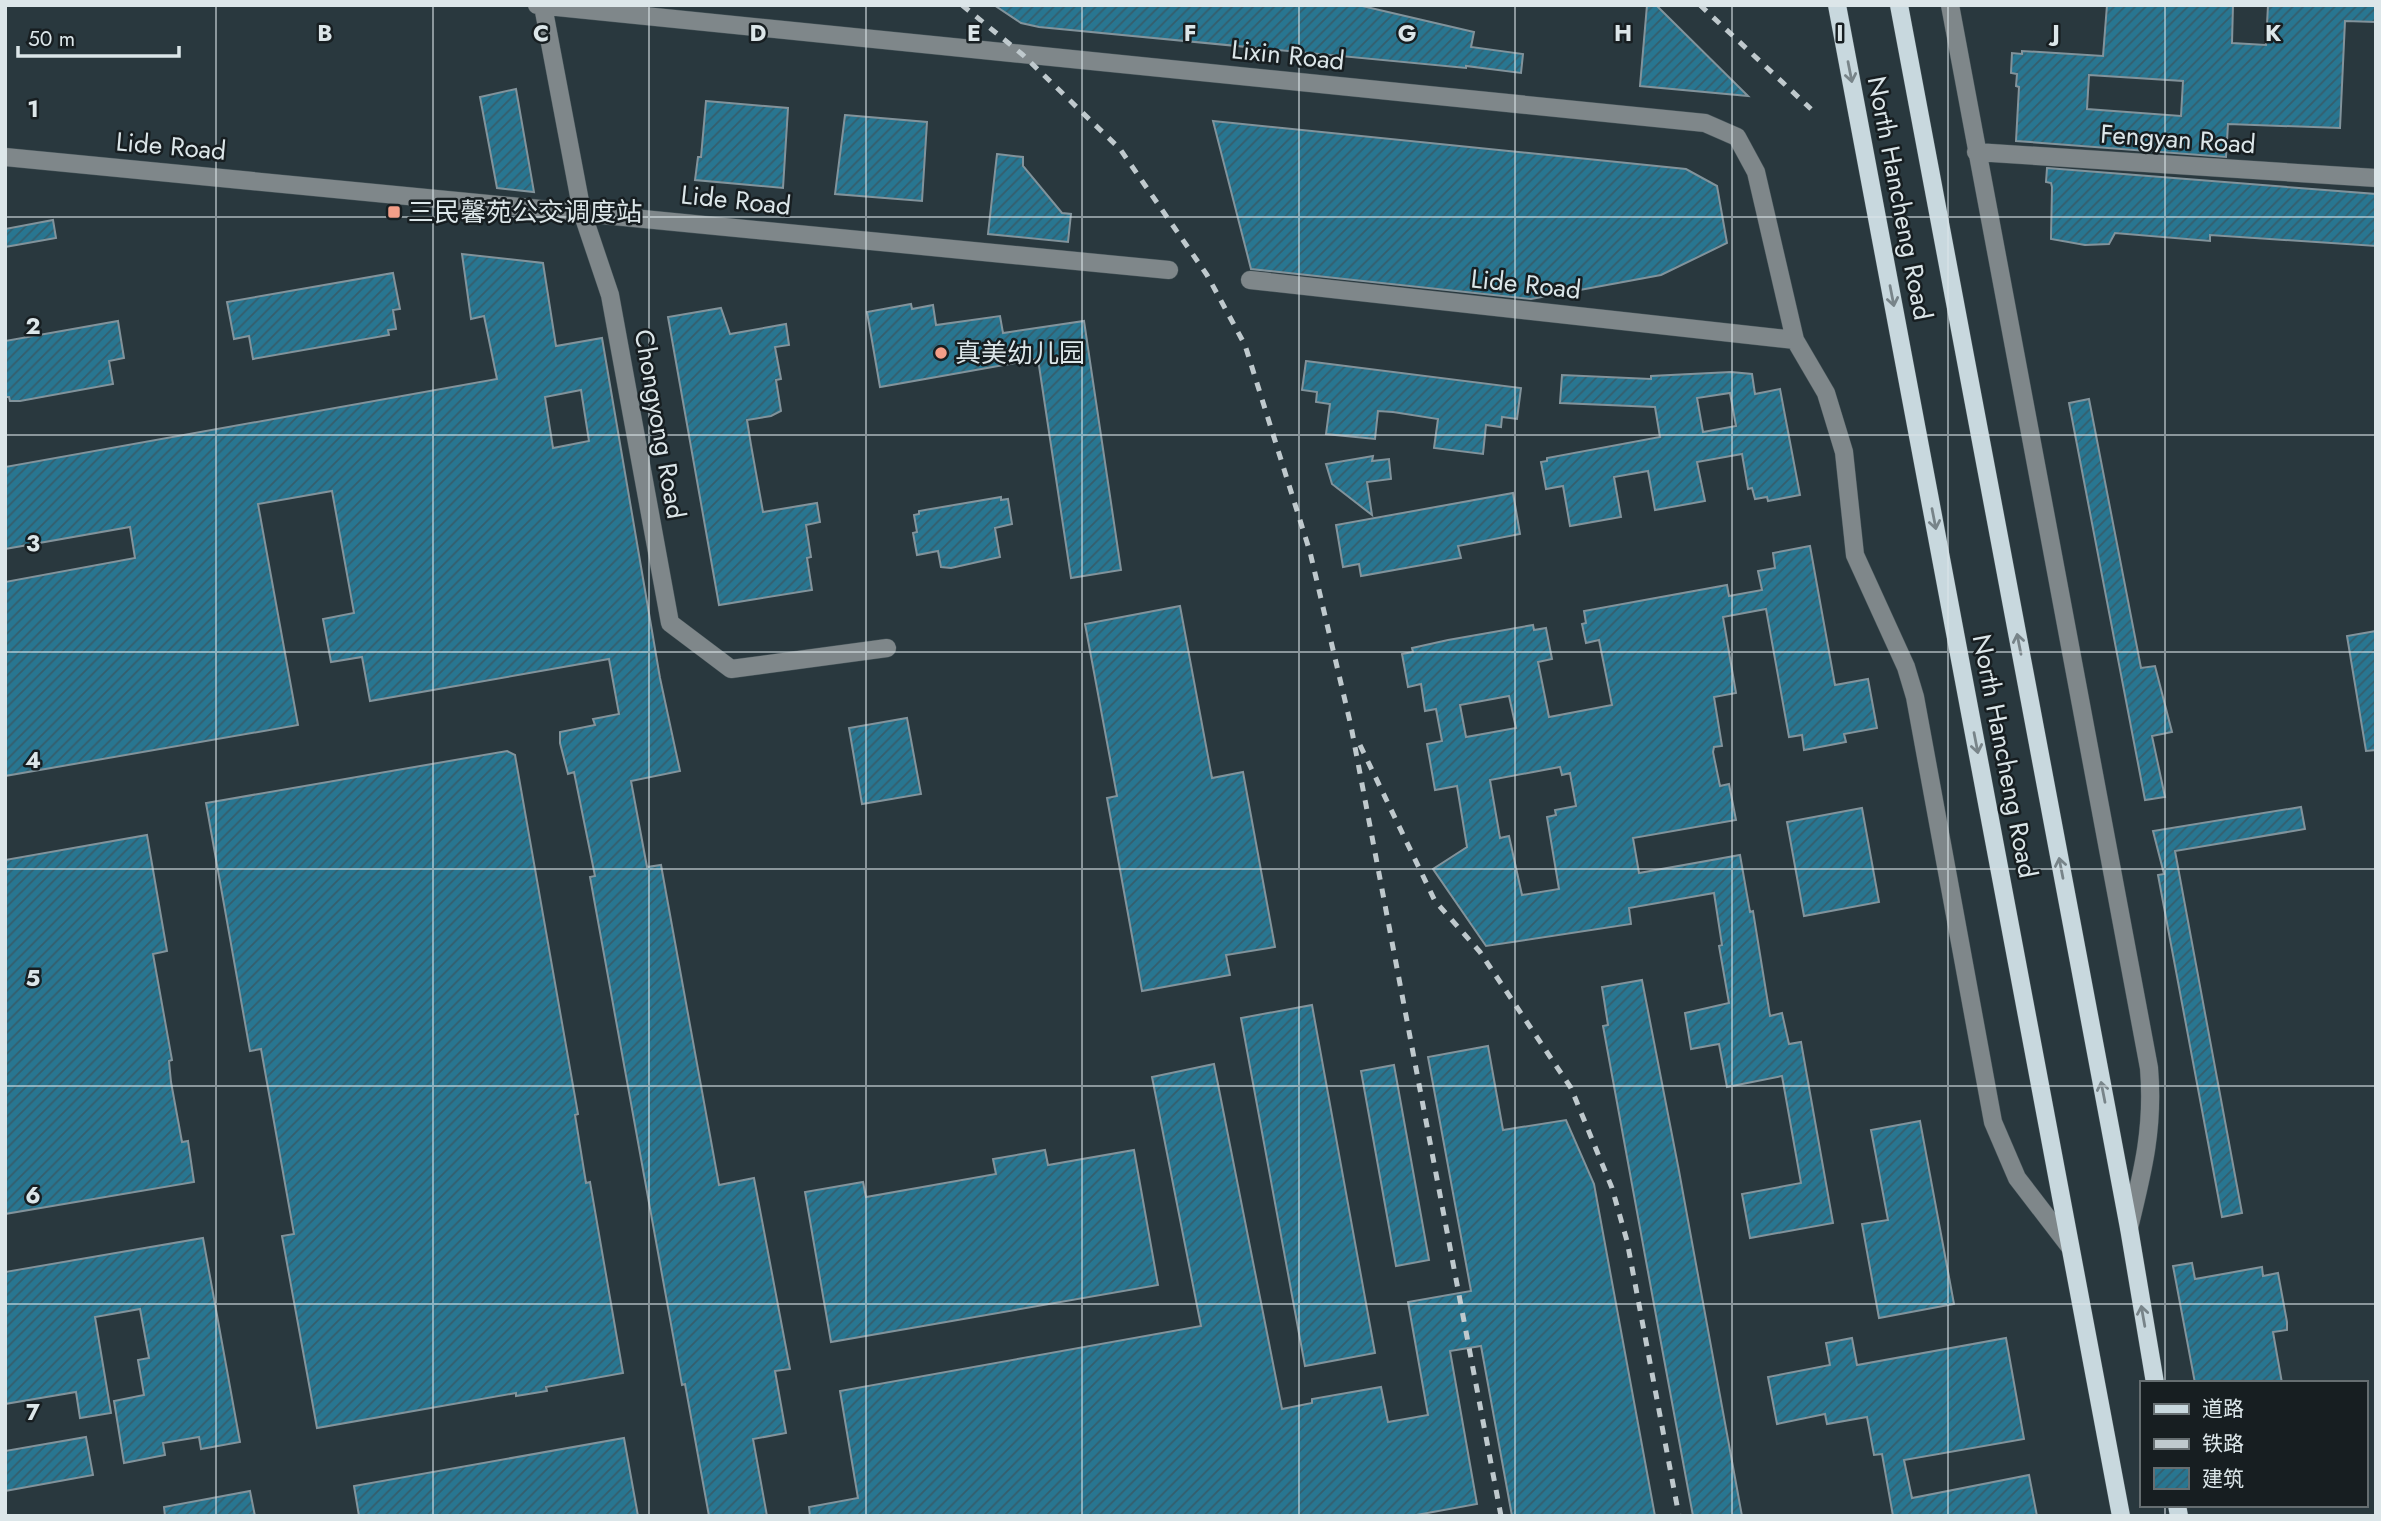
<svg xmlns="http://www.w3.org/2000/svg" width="2381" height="1521" font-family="Jost,'Noto Sans SC',sans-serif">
<defs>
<pattern id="building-hatch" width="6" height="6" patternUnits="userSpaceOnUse" patternTransform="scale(1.75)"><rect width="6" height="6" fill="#287691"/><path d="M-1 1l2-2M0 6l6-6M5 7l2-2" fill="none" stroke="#355e6c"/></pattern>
</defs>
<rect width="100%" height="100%" fill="#29383e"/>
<path fill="url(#building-hatch)" stroke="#82939b" stroke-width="2" fill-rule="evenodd" d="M 994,5 L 1358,5 L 1474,32 L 1471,47 L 1523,54 L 1521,73 L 1466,66 L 1466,68 L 1039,27 L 1021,23 Z
M 1647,5 L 1656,5 L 1748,96 L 1640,86 Z
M 2107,5 L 2233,5 L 2232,43 L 2266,45 L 2268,5 L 2376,5 L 2376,22 L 2345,21 L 2340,128 L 2228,124 L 2226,157 L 2016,141 L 2019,87 L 2016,86 L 2017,74 L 2011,73 L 2012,53 L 2022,54 L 2022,51 L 2103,56 ZM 2089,75 L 2183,81 L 2181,116 L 2087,109 Z
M 516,89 L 534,192 L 497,188 L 480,97 Z
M 706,101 L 788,108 L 783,188 L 695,180 L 698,157 L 701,157 Z
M 845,115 L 927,122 L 922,201 L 835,194 Z
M 1213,121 L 1686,169 L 1717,186 L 1727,243 L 1661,275 L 1531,299 L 1251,269 Z
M 997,154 L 1023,157 L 1023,166 L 1062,213 L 1071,214 L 1068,242 L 988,234 Z
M 2047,168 L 2376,194 L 2376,246 L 2210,235 L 2210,241 L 2115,233 L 2109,244 L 2085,245 L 2051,239 L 2052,187 L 2051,183 L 2046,182 Z
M 53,220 L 56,238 L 5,247 L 5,229 Z
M 462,254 L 543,263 L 556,346 L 602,338 L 660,678 L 680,771 L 631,781 L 647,867 L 661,865 L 719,1185 L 754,1178 L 790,1369 L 775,1371 L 786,1433 L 753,1439 L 767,1516 L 709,1516 L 685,1384 L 682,1385 L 590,877 L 595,876 L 574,772 L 568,774 L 560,743 L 560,732 L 595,725 L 593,719 L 619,714 L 609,659 L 370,701 L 362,657 L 331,662 L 323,619 L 354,613 L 332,491 L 258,504 L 298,725 L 5,776 L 5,582 L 135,558 L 130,527 L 5,549 L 5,467 L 497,379 L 484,316 L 471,319 ZM 581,390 L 589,441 L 553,448 L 545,397 Z
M 393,273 L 400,309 L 393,310 L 396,329 L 388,330 L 389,335 L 253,359 L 249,336 L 234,339 L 227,302 Z
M 911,304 L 912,309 L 933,305 L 936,325 L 1000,316 L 1003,333 L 1084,321 L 1121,570 L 1071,578 L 1038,359 L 880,387 L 867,312 Z
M 721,308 L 730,334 L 786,324 L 789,345 L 775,347 L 781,379 L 776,380 L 781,411 L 771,416 L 747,420 L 751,445 L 763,512 L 817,503 L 820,522 L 806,525 L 811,557 L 807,558 L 812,590 L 719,605 L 668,317 Z
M 118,321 L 124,358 L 109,361 L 113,384 L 20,401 L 10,401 L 9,397 L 5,397 L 5,341 Z
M 1306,361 L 1521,388 L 1517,419 L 1502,417 L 1501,427 L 1486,425 L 1483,454 L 1434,448 L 1438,419 L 1393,412 L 1378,411 L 1375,439 L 1326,434 L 1330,404 L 1316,402 L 1317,392 L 1302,390 Z
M 1731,372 L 1752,374 L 1755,394 L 1780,389 L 1800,495 L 1768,501 L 1767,497 L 1755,499 L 1752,488 L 1748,489 L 1742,454 L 1697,462 L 1705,501 L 1655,510 L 1648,471 L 1614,477 L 1621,517 L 1570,526 L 1563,486 L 1546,489 L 1541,462 L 1547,461 L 1547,458 L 1660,437 L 1655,407 L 1560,403 L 1562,375 L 1651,379 L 1651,376 ZM 1730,393 L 1736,426 L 1703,432 L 1697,398 Z
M 2089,399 L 2141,668 L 2155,666 L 2172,732 L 2152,736 L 2165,797 L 2145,800 L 2069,403 Z
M 1373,456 L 1372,461 L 1389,459 L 1391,479 L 1367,482 L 1372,515 L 1332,484 L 1326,464 Z
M 1513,493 L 1520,534 L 1458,546 L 1461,558 L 1361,576 L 1359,564 L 1343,567 L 1336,525 Z
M 1001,497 L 1001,500 L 1008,499 L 1012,524 L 995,528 L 1000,557 L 951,568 L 941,567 L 938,551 L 917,555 L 913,533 L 917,532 L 914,515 L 919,514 L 919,511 Z
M 1810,546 L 1835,685 L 1868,679 L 1877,728 L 1844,734 L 1846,742 L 1804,750 L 1802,735 L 1789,737 L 1766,609 L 1723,617 L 1736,693 L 1714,697 L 1722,746 L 1714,747 L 1713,752 L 1720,786 L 1729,784 L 1736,820 L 1633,838 L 1639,873 L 1740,855 L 1750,912 L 1753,911 L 1770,1016 L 1782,1013 L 1789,1044 L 1801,1042 L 1833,1223 L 1750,1238 L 1742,1194 L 1801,1183 L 1782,1076 L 1727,1087 L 1719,1044 L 1691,1049 L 1685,1013 L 1729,1003 L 1719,946 L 1722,945 L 1714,893 L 1629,908 L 1631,924 L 1486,946 L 1433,869 L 1467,847 L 1457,786 L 1435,790 L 1427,744 L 1442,741 L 1436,709 L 1425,711 L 1421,684 L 1408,687 L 1402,654 L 1413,652 L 1412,648 L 1448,640 L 1533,625 L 1534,630 L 1546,628 L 1552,659 L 1538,662 L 1549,717 L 1612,705 L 1599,640 L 1586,643 L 1582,624 L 1586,623 L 1584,611 L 1727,585 L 1729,596 L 1762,590 L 1758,571 L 1775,568 L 1773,553 ZM 1509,696 L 1516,728 L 1466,737 L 1460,705 ZM 1560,767 L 1562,775 L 1570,773 L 1576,806 L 1555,810 L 1556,815 L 1547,817 L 1559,889 L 1522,895 L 1509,836 L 1500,838 L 1490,780 Z
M 1180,606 L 1212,778 L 1243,772 L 1275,947 L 1226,955 L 1230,975 L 1142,991 L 1107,798 L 1117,796 L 1085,624 Z
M 2376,631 L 2376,750 L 2366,751 L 2347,636 Z
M 907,718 L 921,794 L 862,804 L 849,728 Z
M 507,751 L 515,755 L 578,1114 L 575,1115 L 586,1183 L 590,1182 L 623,1373 L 546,1387 L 547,1391 L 516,1396 L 516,1393 L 317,1428 L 282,1236 L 294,1234 L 261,1049 L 250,1051 L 206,803 Z
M 2301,807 L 2305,829 L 2175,851 L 2242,1213 L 2222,1217 L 2158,875 L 2164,874 L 2153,831 Z
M 1862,808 L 1879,902 L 1804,916 L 1787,822 Z
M 147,835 L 167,951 L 153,954 L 172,1060 L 169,1061 L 171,1082 L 182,1142 L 188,1141 L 194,1182 L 5,1214 L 5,860 Z
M 1642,980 L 1679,1171 L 1742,1516 L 1693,1516 L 1659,1332 L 1603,1026 L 1608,1025 L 1602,987 Z
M 1312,1005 L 1375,1353 L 1305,1366 L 1241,1018 Z
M 1488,1046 L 1503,1130 L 1566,1120 L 1594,1184 L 1655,1516 L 1512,1516 L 1481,1346 L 1450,1351 L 1477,1504 L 1411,1516 L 810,1516 L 809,1507 L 858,1498 L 840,1391 L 1201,1326 L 1152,1077 L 1214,1064 L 1282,1409 L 1312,1403 L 1312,1399 L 1381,1387 L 1388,1422 L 1428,1415 L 1408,1302 L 1471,1291 L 1428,1057 Z
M 1394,1065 L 1429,1260 L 1396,1266 L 1361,1071 Z
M 1920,1121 L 1954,1304 L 1879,1318 L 1862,1224 L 1888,1220 L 1871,1130 Z
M 1045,1150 L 1048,1165 L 1134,1150 L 1158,1285 L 831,1342 L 805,1192 L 863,1182 L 866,1197 L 996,1174 L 993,1159 Z
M 203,1238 L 240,1442 L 201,1449 L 199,1437 L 163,1443 L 165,1455 L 124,1463 L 114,1401 L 144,1395 L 138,1360 L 149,1358 L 140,1309 L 95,1317 L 111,1413 L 80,1418 L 76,1392 L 5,1404 L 5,1272 Z
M 2192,1263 L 2195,1279 L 2262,1267 L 2263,1276 L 2278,1273 L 2287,1322 L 2287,1330 L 2273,1332 L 2282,1383 L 2195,1383 L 2173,1266 Z
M 1852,1338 L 1857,1365 L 2006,1338 L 2024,1439 L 1904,1460 L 1912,1498 L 2029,1475 L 2037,1516 L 1893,1516 L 1882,1454 L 1874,1455 L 1867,1417 L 1827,1424 L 1825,1414 L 1777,1424 L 1768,1377 L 1830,1365 L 1826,1343 Z
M 86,1437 L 93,1475 L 5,1491 L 5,1451 Z
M 624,1438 L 638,1516 L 359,1516 L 354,1486 Z
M 250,1491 L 255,1516 L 165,1516 L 164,1507 Z"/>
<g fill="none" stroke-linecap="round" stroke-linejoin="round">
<defs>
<path id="minor" d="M 537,5 L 1705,123 L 1737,137 L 1756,172 L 1795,340 L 1826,393 L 1844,452 L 1855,555 L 1906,667 L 1915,697 L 1993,1122 L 2017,1178 L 2070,1247
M 1950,5 L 2149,1068 C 2154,1127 2143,1171 2129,1228
M 543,6 L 582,212 L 610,295 L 670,623 L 731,669 L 887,648
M 1976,152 L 2376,178
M 5,157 L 1169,270
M 1250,280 L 1795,340"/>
<path id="major" d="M 1837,5 L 2121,1516
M 1899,5 L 2129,1228 L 2155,1383
M 2177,1505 L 2179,1516"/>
</defs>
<use href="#minor" stroke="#465459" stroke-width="19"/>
<use href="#major" stroke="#465459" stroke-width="19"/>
<use href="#minor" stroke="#7f878a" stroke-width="18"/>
<use href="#major" stroke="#c8d8de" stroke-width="18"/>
<path stroke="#bfc9cd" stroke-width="5" stroke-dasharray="9 9" stroke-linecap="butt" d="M 962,5 L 1023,55 L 1120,149 L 1207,275 L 1245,345 L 1310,552 L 1351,726 L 1501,1516
M 1700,5 L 1811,109
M 1360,745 L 1435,901 L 1480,952 L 1571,1088 L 1612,1188 L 1627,1241 L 1679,1516"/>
</g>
<defs><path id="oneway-shaft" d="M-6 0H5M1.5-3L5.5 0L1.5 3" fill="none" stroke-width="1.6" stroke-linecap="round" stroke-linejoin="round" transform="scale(1.75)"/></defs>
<g stroke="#788489">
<use href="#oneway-shaft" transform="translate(1850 72) rotate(79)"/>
<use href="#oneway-shaft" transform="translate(1892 296) rotate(79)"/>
<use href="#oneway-shaft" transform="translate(1934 519) rotate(79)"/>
<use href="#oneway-shaft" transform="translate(2019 644) rotate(-101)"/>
<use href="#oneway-shaft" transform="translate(1976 743) rotate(79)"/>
<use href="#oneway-shaft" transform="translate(2061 868) rotate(-101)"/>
<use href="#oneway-shaft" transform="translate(2103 1092) rotate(-101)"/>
<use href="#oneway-shaft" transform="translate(2143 1316) rotate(-100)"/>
</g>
<path fill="none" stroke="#dce6e9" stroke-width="2" stroke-opacity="0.55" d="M 216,5 L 216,1516M 433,5 L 433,1516M 649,5 L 649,1516M 866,5 L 866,1516M 1082,5 L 1082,1516M 1299,5 L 1299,1516M 1515,5 L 1515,1516M 1732,5 L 1732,1516M 1948,5 L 1948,1516M 2165,5 L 2165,1383M 5,217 L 2376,217M 5,435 L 2376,435M 5,652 L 2376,652M 5,869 L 2376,869M 5,1086 L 2376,1086M 5,1304 L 2376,1304M 2165,1505 L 2165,1516"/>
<g fill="#f49e88" stroke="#171e21" stroke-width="2.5">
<rect x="387" y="205" width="14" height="14" rx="3.5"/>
<circle cx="941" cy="353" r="7"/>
</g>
<g text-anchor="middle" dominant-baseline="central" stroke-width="5" stroke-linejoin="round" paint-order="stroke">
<g font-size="26" fill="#dce6e9" stroke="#171e21">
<text transform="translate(1288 55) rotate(6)">Lixin Road</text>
<text transform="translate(2178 139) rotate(4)">Fengyan Road</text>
<text transform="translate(171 146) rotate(5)">Lide Road</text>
<text transform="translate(1900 198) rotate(79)">North Hancheng Road</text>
<text transform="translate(736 200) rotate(6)">Lide Road</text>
<text transform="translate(1526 284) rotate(6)">Lide Road</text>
<text transform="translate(660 424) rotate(80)">Chongyong Road</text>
<text transform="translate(2005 756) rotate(79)">North Hancheng Road</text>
</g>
<g font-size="26" fill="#dce6e9" stroke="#171e21" text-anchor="start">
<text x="408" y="212">三民馨苑公交调度站</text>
<text x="955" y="353">真美幼儿园</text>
</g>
</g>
<g font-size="23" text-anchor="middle" font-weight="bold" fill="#dce6e9" stroke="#171e21" stroke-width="5" stroke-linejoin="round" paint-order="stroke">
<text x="325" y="41">B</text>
<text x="541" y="41">C</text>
<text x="758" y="41">D</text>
<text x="974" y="41">E</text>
<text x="1190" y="41">F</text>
<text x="1407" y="41">G</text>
<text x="1623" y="41">H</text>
<text x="1840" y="41">I</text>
<text x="2056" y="41">J</text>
<text x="2273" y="41">K</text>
<text x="33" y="117">1</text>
<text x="33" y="334">2</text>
<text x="33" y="551">3</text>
<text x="33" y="768">4</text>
<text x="33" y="986">5</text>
<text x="33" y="1203">6</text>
<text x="33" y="1420">7</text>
</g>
<rect width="2381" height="1521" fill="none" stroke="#dce6e9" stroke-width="14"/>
<rect x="2140" y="1381" width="228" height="126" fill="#171e21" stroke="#666e71" stroke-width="2"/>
<rect x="2154" y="1404" width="35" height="10" fill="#c8d8de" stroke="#666e71" stroke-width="2"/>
<text x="2202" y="1416" font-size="21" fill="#dce6e9">道路</text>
<rect x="2154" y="1439" width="35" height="10" fill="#bfc9cd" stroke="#666e71" stroke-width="2"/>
<text x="2202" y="1451" font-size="21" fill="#dce6e9">铁路</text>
<rect x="2154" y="1468" width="35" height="21" fill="url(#building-hatch)" stroke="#666e71" stroke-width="2"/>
<text x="2202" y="1486" font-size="21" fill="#dce6e9">建筑</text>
<path d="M18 46v10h161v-10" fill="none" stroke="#dce6e9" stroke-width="3.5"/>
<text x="28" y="46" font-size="21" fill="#dce6e9" stroke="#171e21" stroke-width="5" paint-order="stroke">50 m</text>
</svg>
